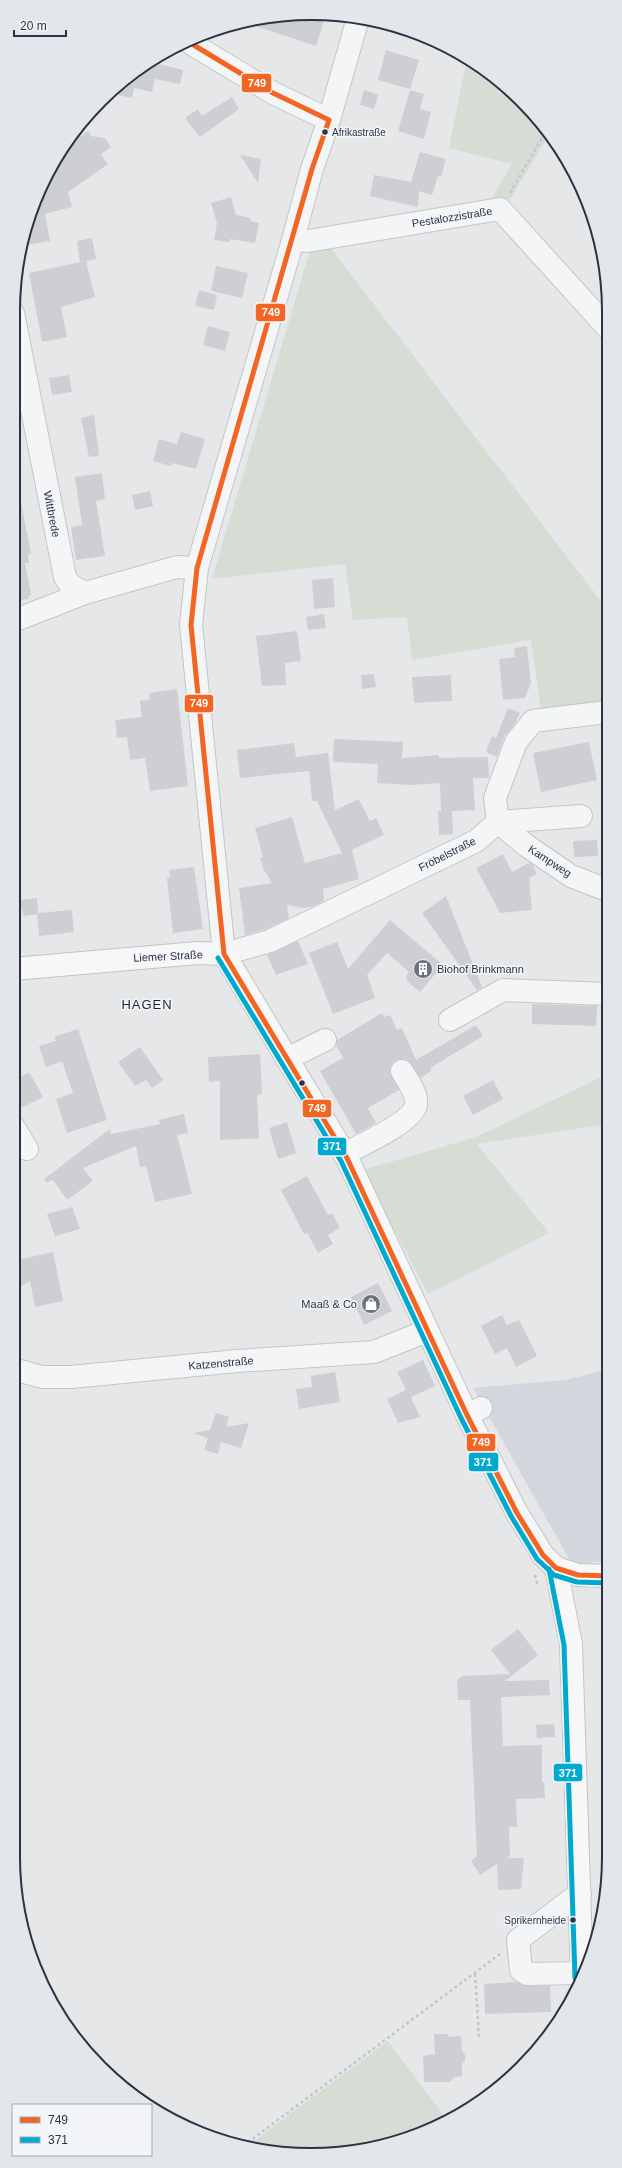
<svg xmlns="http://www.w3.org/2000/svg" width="622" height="2168" font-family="Arial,sans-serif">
<rect width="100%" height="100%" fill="#e5e7e9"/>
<path fill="#d3d6dc" d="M 608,1369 L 609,1561 L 572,1564 L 473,1388 L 566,1380 Z"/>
<path fill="#d6ddd5" d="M 467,59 L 535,114 L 549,135 L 506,206 L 488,205 L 512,164 L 449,148 Z
M 327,243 L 607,609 L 607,718 L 543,724 L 531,640 L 412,660 L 407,617 L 353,620 L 345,564 L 212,579 L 310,251 Z
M 608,1074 L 608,1124 L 477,1144 L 549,1233 L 428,1294 L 363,1170 L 476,1137 Z
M 388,2041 L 448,2121 L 388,2145 L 291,2154 L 246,2147 Z"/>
<path fill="#cdcfd2" d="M 302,14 L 324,21 L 316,46 L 243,22 L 253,19 Z
M 386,50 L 419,60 L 410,89 L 378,80 Z
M 146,63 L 158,66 L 157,69 L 159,64 L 183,70 L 180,84 L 155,79 L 152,92 L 134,88 L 132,98 L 109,93 Z
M 364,90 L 378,95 L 374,109 L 360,105 Z
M 410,90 L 424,94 L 420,109 L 431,112 L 424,139 L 398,131 Z
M 232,97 L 239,109 L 200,137 L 185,118 L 198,109 L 202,116 Z
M 88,131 L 91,136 L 105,138 L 111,147 L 101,154 L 108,164 L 68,192 L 72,207 L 45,214 L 50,241 L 21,246 L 36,197 L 61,150 Z
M 420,152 L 446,159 L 441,177 L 438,176 L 432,195 L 419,191 L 418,207 L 370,196 L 374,175 L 411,182 Z
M 240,155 L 261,159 L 258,183 Z
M 231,197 L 236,215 L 251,218 L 251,221 L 259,223 L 255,243 L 230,239 L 230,242 L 214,240 L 217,223 L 211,203 Z
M 92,238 L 96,259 L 80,262 L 77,241 Z
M 86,261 L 95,297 L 61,307 L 67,337 L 42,342 L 29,273 Z
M 216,266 L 248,273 L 242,298 L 211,291 Z
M 199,290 L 217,295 L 214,310 L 195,306 Z
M 208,326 L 230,332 L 225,351 L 203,345 Z
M 69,375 L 72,392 L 52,395 L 49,378 Z
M 94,415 L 99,456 L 89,457 L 81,418 Z
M 181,432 L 205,439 L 196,469 L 172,463 L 171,466 L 153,461 L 159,439 L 177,444 Z
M 102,473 L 105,499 L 96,501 L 105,556 L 76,560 L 71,527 L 82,525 L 75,477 Z
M 150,491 L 153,506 L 135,510 L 132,495 Z
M 20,497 L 31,554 L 28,554 L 29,563 L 25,563 L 31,595 L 29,596 L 29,599 L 13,601 L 13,498 Z
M 333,578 L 335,607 L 314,609 L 312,580 Z
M 324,614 L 326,628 L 308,630 L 306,617 Z
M 297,631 L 301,661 L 285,663 L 286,685 L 262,686 L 256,636 Z
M 527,646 L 531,683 L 525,698 L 503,700 L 499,659 L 515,657 L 514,648 Z
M 374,674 L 376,687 L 362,689 L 361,675 Z
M 451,675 L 452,701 L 414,703 L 412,677 Z
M 177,689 L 188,786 L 150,791 L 145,758 L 130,760 L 127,737 L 117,738 L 115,720 L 142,717 L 140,701 L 150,699 L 149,693 Z
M 508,708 L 520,713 L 516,722 L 504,737 L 497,757 L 486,752 L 492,736 L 496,738 Z
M 334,739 L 403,742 L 402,758 L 439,755 L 439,758 L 488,757 L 489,778 L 473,778 L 475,810 L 452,811 L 453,834 L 439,835 L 438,811 L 441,811 L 440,783 L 410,785 L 377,783 L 378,764 L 333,762 Z
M 589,742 L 597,780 L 541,792 L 533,753 Z
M 294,743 L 296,757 L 328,753 L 335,810 L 359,799 L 370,821 L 376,818 L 384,835 L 349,851 L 352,850 L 359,879 L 323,889 L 324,901 L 311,907 L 303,908 L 287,905 L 289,918 L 266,929 L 245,935 L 239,888 L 272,883 L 264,870 L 260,858 L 263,857 L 255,828 L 292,817 L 305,863 L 342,853 L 317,801 L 312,801 L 309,771 L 240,778 L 237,750 Z
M 597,840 L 598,856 L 574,857 L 573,841 Z
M 503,854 L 512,872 L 529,863 L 532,864 L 537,874 L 529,878 L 532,910 L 500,913 L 476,868 Z
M 194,867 L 203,929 L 173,933 L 167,878 L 170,877 L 169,870 Z
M 446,896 L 482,987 L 477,990 L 422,913 Z
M 37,898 L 38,913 L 72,910 L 74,932 L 39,936 L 37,914 L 24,916 L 19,900 Z
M 390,920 L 443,965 L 420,992 L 408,982 L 406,976 L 409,972 L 387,953 L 367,975 L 375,998 L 333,1014 L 309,953 L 337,942 L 348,969 Z
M 298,941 L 308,964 L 276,975 L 267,955 Z
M 532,1004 L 597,1006 L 596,1026 L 532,1024 Z
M 382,1013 L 384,1017 L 390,1015 L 397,1030 L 402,1028 L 416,1060 L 476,1025 L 483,1036 L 430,1068 L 431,1071 L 421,1078 L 408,1060 L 402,1059 L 395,1060 L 391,1065 L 390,1072 L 399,1090 L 368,1108 L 376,1123 L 356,1134 L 320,1071 L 343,1058 L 336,1045 L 337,1040 Z
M 78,1029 L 107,1120 L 67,1133 L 56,1099 L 73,1093 L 62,1061 L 46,1067 L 39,1046 L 56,1041 L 54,1037 Z
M 140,1047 L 163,1080 L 152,1088 L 146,1080 L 135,1086 L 118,1062 Z
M 260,1054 L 262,1094 L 257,1095 L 259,1138 L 220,1140 L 220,1081 L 209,1082 L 208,1057 Z
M 29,1072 L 43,1097 L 13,1112 L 13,1081 Z
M 493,1080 L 503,1099 L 473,1115 L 463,1096 Z
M 184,1114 L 188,1133 L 177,1135 L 192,1194 L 155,1202 L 146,1166 L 140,1167 L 136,1146 L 83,1168 L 93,1181 L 67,1200 L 53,1180 L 46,1183 L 44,1179 L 110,1129 L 111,1134 L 160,1124 L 159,1120 Z
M 287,1122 L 296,1153 L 278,1159 L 269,1128 Z
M 307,1176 L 328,1215 L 332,1213 L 340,1228 L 328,1235 L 333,1244 L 318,1253 L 307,1233 L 304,1234 L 281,1190 Z
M 72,1207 L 80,1229 L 55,1236 L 47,1214 Z
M 53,1252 L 63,1301 L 35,1307 L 30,1281 L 13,1290 L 13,1261 Z
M 378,1283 L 392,1311 L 364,1325 L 351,1297 Z
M 502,1315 L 507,1325 L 519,1320 L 537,1356 L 516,1367 L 507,1348 L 495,1354 L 481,1326 Z
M 423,1360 L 435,1386 L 411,1397 L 420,1417 L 398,1423 L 387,1399 L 406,1390 L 397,1372 Z
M 335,1372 L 340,1402 L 299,1409 L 296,1389 L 312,1387 L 311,1376 Z
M 216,1413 L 229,1417 L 226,1427 L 249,1423 L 241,1448 L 221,1442 L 218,1454 L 204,1450 L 208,1438 L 193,1433 L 210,1430 Z
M 518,1629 L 538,1655 L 505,1681 L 549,1680 L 550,1695 L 501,1697 L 503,1746 L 542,1745 L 542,1782 L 544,1782 L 545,1798 L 516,1799 L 517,1827 L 509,1827 L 510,1856 L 506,1858 L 524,1858 L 521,1889 L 498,1890 L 497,1864 L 480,1875 L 471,1861 L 477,1856 L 470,1700 L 458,1700 L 457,1680 L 462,1676 L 510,1674 L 491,1650 Z
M 554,1724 L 555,1737 L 537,1738 L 536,1725 Z
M 517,1982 L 527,1986 L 550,1986 L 551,2012 L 485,2014 L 484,1984 Z
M 434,2034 L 448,2034 L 448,2037 L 461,2036 L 462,2051 L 465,2054 L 465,2061 L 462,2064 L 462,2076 L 454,2077 L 450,2082 L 424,2082 L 423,2056 L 435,2054 Z"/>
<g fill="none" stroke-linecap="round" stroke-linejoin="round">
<defs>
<path id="minor" d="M 358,18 L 329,120 L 312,169 L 293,240 L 197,568 L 191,625 L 224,954 L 270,941 L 476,841 L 498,822 L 495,798 L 516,742 L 533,721 L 607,712
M 187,41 L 273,93 L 329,120
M 293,240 L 308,241 L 500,209 L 607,327
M 13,313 L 65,577 L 70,585 L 85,593 L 177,567 L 197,568
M 13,621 L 85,593
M 498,822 L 527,846 L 571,876 L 607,890
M 498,822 L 581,816
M 450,1020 L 503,990 L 608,994
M 287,1059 L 325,1040
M 13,1126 L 27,1149
M 344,1154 C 359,1146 413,1122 416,1105 C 418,1094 407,1080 402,1071
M 13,1369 L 42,1377 L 71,1377 L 237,1361 L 374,1352 L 427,1331
M 467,1415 L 481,1408
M 580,1893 L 518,1940 L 521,1970 L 527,1974 L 582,1973"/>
<path id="major" d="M 13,969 L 198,953 L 224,954 L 347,1158 L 467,1415 L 517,1513 L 543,1555 L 556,1568 L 578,1575 L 609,1576
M 556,1568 L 571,1644 L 582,1978"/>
</defs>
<use href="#minor" stroke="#c3c5c7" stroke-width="24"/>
<use href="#major" stroke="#c1c4c7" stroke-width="24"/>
<path stroke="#c3c5c9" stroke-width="2.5" stroke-dasharray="3 3" stroke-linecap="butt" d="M 510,193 L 546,131
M 535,1575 L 538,1586
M 475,1974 L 479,2037
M 243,2146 L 500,1954"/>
<use href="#minor" stroke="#f4f5f6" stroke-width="22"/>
<use href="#major" stroke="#f7f7f8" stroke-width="22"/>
<defs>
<path id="bus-1" d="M 187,41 L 273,93 L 329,120
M 329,120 L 312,169 L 197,568 L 191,625 L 224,954 L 347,1158 L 467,1415 L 517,1513 L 543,1555 L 556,1568 L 578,1575 L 609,1576"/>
<path id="bus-2" d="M 218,958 L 341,1161 L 461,1418 L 511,1516 L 537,1559 L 554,1575 L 577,1582 L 609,1583
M 549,1569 L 564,1645 L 575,1978"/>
</defs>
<use href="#bus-1" stroke="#f3f5f8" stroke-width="8"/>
<use href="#bus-2" stroke="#f3f5f8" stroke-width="8"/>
<use href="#bus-1" stroke="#f26522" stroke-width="5"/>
<use href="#bus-2" stroke="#00a9ce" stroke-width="5"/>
</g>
<defs>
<symbol id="building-disc" viewBox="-11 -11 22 22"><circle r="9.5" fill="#6b737e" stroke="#f3f5f8"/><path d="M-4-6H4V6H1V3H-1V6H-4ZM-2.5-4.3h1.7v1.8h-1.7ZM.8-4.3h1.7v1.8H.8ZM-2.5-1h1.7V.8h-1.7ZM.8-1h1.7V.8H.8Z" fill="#fff"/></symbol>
<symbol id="shop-disc" viewBox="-11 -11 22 22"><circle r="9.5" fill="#6b737e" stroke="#f3f5f8"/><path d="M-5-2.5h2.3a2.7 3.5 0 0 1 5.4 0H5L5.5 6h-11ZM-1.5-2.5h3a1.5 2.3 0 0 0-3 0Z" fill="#fff"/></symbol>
</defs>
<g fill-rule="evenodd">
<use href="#building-disc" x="412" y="958" width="22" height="22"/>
<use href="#shop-disc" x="360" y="1293" width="22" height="22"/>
</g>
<g fill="#2a3444" stroke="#f3f5f8" stroke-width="1.5">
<circle cx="325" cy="132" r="3.5"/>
<circle cx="302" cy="1083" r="3.5"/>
<circle cx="573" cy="1920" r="3.5"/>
</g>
<g text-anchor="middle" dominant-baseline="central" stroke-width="3" stroke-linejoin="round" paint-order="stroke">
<g font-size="10" fill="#2a3444" stroke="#f3f5f8" text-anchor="start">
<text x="332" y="132">Afrikastraße</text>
<text x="566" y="1920" text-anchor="end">Sprikernheide</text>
</g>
<g font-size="11" fill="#2a3444" stroke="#f3f5f8">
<text transform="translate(452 217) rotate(-9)">Pestalozzistraße</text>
<text transform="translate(52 514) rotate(79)">Wittbrede</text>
<text transform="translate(447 854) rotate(-27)">Fröbelstraße</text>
<text transform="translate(550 861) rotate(33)">Kampweg</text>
<text transform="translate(168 956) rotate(-3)">Liemer Straße</text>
<text transform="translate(221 1363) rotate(-5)">Katzenstraße</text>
</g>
<g font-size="11" fill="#2a3444" stroke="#f3f5f8" text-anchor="start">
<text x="437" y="969">Biohof Brinkmann</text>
<text x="357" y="1304" text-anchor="end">Maaß &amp; Co</text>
</g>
<g font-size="13" letter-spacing="1" fill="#1c2535" stroke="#f3f5f8">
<text x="147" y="1004">HAGEN</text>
</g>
</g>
<path d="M0 0H622V2168H0ZM311 20H311A291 291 0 0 1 602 311V1857A291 291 0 0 1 311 2148H311A291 291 0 0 1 20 1857V311A291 291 0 0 1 311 20Z" fill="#e3e6ea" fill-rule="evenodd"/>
<path fill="none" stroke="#2a3444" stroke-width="2" d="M311 20H311A291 291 0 0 1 602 311V1857A291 291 0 0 1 311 2148H311A291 291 0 0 1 20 1857V311A291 291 0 0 1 311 20Z"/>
<g stroke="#f3f5f8" stroke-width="1.5">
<rect x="241" y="73" width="31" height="20" rx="4" fill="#f26522"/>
<rect x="255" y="303" width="31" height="19" rx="4" fill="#f26522"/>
<rect x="184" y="694" width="30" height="19" rx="4" fill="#f26522"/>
<rect x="302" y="1099" width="30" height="19" rx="4" fill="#f26522"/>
<rect x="317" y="1137" width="30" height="19" rx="4" fill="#00a9ce"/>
<rect x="466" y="1433" width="30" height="19" rx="4" fill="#f26522"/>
<rect x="468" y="1452" width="31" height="20" rx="4" fill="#00a9ce"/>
<rect x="553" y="1763" width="30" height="19" rx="4" fill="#00a9ce"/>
</g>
<g font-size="11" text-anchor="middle" font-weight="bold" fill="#fff">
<text x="257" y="87">749</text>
<text x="271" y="316">749</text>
<text x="199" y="707">749</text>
<text x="317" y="1112">749</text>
<text x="332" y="1150">371</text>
<text x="481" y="1446">749</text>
<text x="483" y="1466">371</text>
<text x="568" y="1777">371</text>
</g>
<rect x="12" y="2104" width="140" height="52" fill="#f3f5f8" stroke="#a3a8b0"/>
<rect x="20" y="2117" width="20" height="6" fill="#f26522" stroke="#a3a8b0"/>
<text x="48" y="2124" font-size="12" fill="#2a3444">749</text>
<rect x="20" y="2137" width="20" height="6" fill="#00a9ce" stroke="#a3a8b0"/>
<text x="48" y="2144" font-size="12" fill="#2a3444">371</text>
<path d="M14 30v6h52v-6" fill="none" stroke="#2a3444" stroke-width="2"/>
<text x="20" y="30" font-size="12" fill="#2a3444" stroke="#f3f5f8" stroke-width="3" paint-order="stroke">20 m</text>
</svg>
